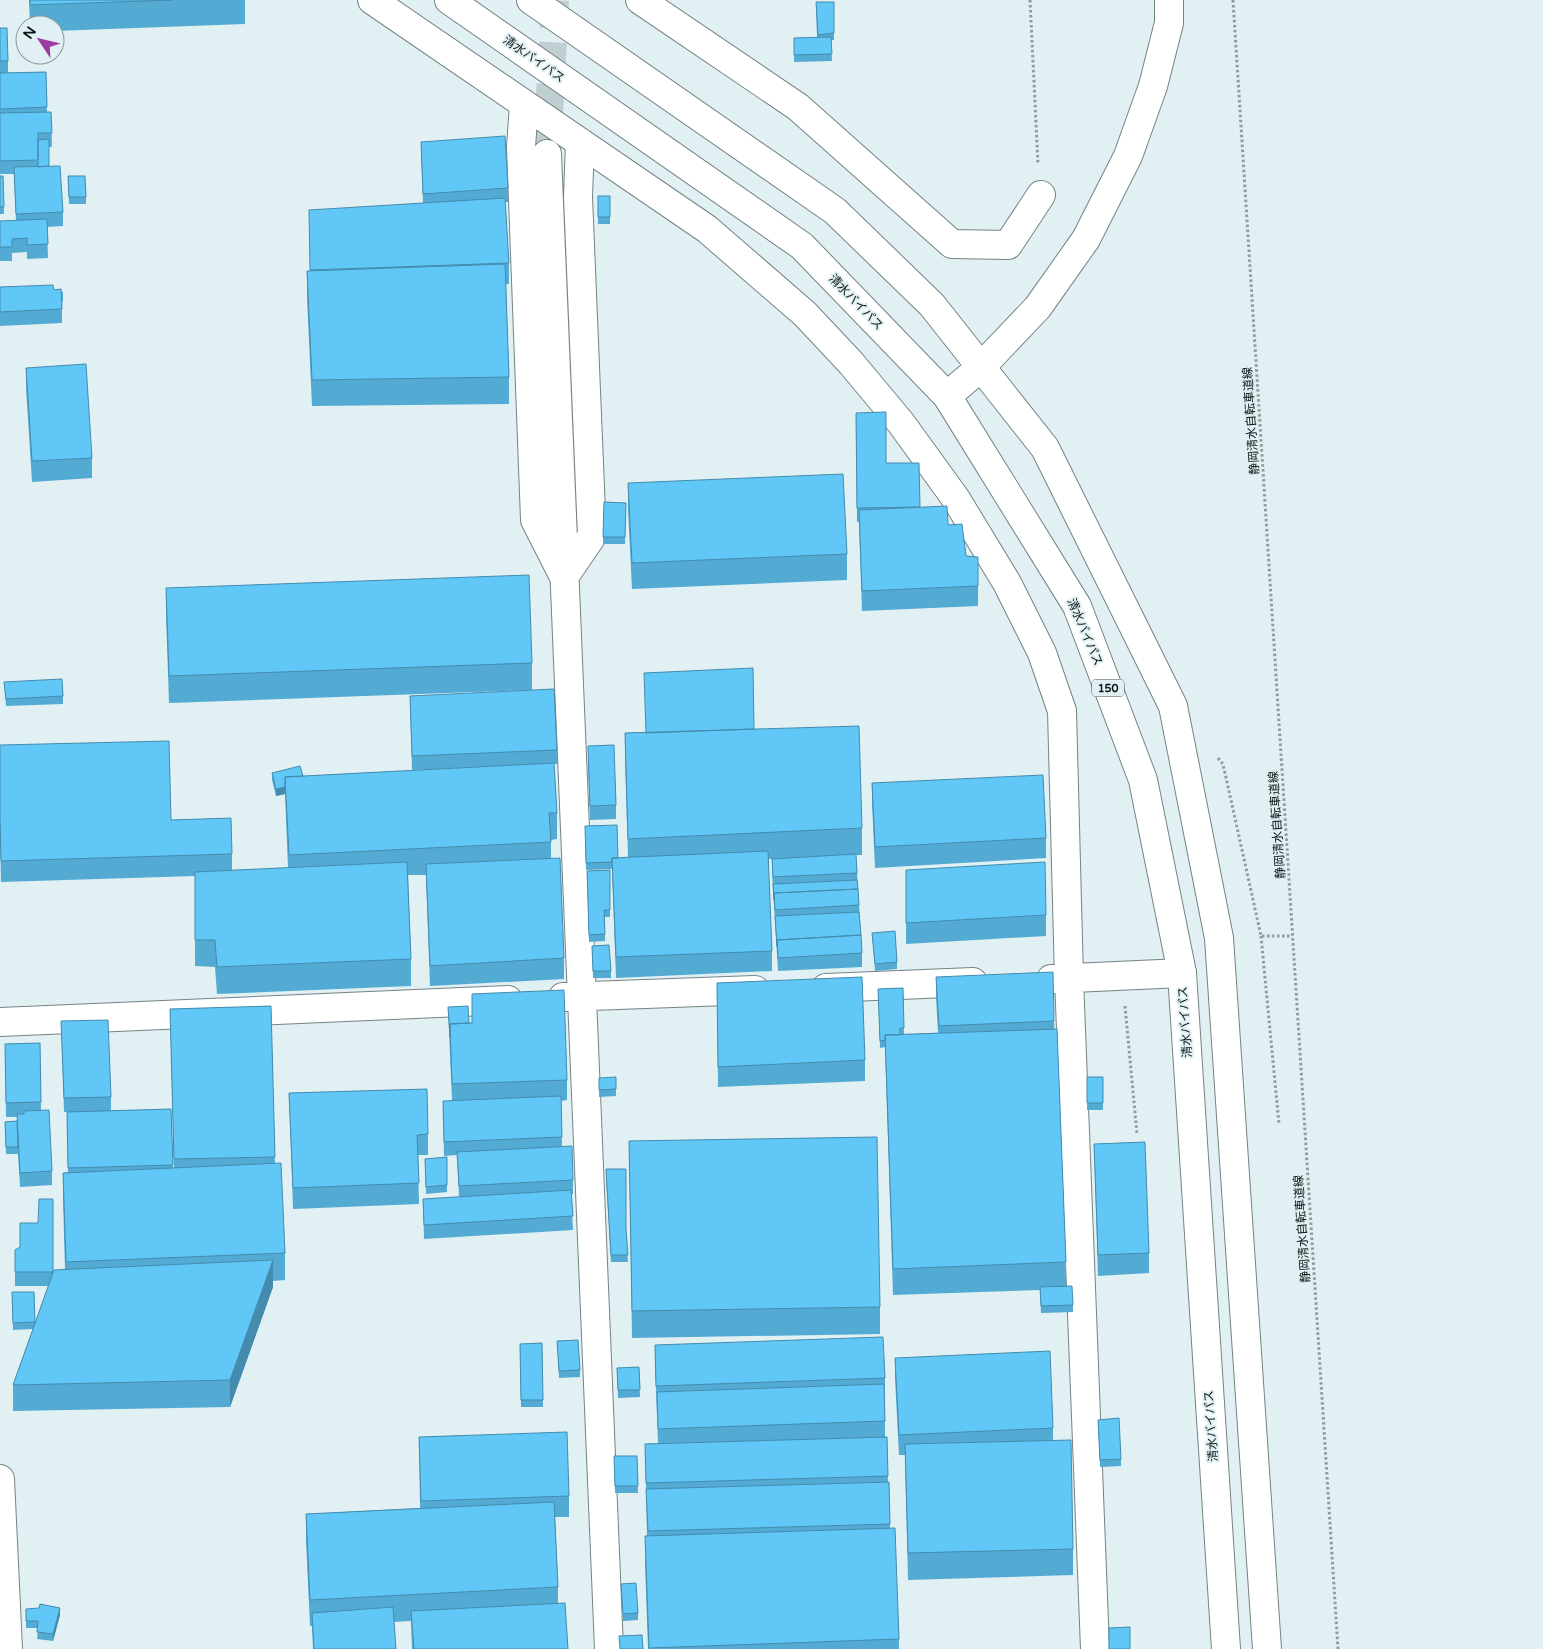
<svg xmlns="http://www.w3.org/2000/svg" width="1543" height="1649" font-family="'Varela Round','Noto Sans JP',sans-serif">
<rect width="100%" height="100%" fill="#e0f0f3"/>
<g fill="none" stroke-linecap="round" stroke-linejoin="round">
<path stroke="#c0cfd2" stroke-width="28" stroke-dasharray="28 14" stroke-linecap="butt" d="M 547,154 L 555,0"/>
<defs>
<path id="minor" d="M 372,0 L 707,229 L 805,314 L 851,363 L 901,423 L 956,499 L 1007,583 L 1042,653 L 1062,711 L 1069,978 L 1095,1649
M 640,0 L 798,107 L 952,244 L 1008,245 L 1041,195
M 524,104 L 521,147 L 535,520 L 564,577 L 592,536 L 578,197 L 580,142
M 547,154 L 609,1649
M 947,396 L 981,367 L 1038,307 L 1086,239 L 1128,156 L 1153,86 L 1169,23 L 1169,0
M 1051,979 L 1182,973
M 826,988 L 973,982
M 563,997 L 755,990
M 0,1022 L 508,1000
M 0,1479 L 8,1649"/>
<path id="highway" d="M 449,0 L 802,246 L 947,396 L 1077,606 L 1143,780 L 1182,973 L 1226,1649
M 531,0 L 835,211 L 932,305 L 1045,448 L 1173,706 L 1219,938 L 1267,1649"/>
</defs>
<use href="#minor" stroke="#758385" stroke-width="30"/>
<use href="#highway" stroke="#758385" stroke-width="30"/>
<path stroke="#8f9b9d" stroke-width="3" stroke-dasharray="2.5 2.5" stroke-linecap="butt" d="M 1030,0 L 1038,164
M 1233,0 L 1338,1649
M 1218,758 L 1223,764 L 1261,936 L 1292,936
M 1261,936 L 1279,1124
M 1125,1006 L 1137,1134"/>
<use href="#minor" stroke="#fff" stroke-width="28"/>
<use href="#highway" stroke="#fff" stroke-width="28"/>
</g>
<path fill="#53abd4" d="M 29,0 L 245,0 L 245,24 L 55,31 L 55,25 L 30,25 Z
M 816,2 L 834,33 L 834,40 L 831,40 L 832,61 L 794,62 L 794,38 L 817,38 Z
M 0,28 L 8,61 L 8,73 L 46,72 L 47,112 L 51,112 L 52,147 L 49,147 L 49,167 L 63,212 L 63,226 L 47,227 L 48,258 L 27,259 L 27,252 L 12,253 L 12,261 L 0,261 L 0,221 L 16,221 L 14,174 L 0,174 Z
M 421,142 L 508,188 L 508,202 L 505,202 L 509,263 L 509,284 L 506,284 L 509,377 L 509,404 L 312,406 L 307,298 L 307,271 L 310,271 L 423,203 Z
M 0,176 L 3,176 L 4,214 L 0,214 Z
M 68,176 L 86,197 L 86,204 L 69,204 Z
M 598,196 L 610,196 L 610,224 L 598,224 Z
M 0,287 L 54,290 L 63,292 L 63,302 L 62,302 L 62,323 L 0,326 Z
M 26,368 L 92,458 L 92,478 L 32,482 L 26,388 Z
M 856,413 L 886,463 L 920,508 L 948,525 L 966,556 L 978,557 L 978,606 L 862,611 L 859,522 L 857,522 Z
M 628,483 L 847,554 L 847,580 L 632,589 L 628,510 Z
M 604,502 L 626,503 L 625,544 L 603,544 Z
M 166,588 L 532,663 L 532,690 L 169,703 L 166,615 Z
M 4,682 L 63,696 L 63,704 L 6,706 Z
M 410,696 L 557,750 L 557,764 L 554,764 L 557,813 L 557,839 L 551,840 L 551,859 L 564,958 L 564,979 L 430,986 L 426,875 L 408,875 L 411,959 L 411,986 L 217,994 L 215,967 L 195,966 L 195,876 L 1,882 L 0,840 L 0,745 L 171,820 L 232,854 L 232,870 L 288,868 L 285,794 L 276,796 L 272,780 L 272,773 L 303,776 L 482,767 L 412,770 Z
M 754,729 L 862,828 L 862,855 L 856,855 L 862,953 L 862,967 L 778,971 L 772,873 L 772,859 L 768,859 L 772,951 L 772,971 L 616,978 L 612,869 L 586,870 L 585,826 L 618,858 L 628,857 L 625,760 L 625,733 Z
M 588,760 L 616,805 L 616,819 L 590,820 Z
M 872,783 L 1046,838 L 1046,858 L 875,868 L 872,803 Z
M 610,870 L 610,917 L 605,917 L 605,941 L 589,942 L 587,871 Z
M 906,870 L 1046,915 L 1046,936 L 906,944 Z
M 872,933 L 897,962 L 897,969 L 875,971 Z
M 592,946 L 611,971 L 611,978 L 593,978 Z
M 936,977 L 1054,1021 L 1066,1262 L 1066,1287 L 1073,1305 L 1073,1312 L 1041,1313 L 1040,1290 L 893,1295 L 885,1047 L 880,1048 L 878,989 L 903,988 L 904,1035 L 938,1033 L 936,997 Z
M 717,983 L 865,1060 L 865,1081 L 718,1087 Z
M 472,994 L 567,1080 L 567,1100 L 561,1101 L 562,1147 L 573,1180 L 573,1194 L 571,1194 L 573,1230 L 424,1239 L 423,1199 L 459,1197 L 457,1155 L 444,1156 L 443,1101 L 452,1101 L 448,1007 L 469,1023 L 472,1023 Z
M 271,1006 L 275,1164 L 285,1253 L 285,1280 L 273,1281 L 273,1287 L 230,1407 L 13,1411 L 13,1385 L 33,1329 L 13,1330 L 12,1292 L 34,1292 L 35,1323 L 48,1286 L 15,1286 L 15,1250 L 20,1247 L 38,1223 L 53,1199 L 53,1275 L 65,1270 L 63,1199 L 63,1173 L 68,1172 L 67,1112 L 64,1112 L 61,1021 L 111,1097 L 111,1111 L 171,1109 L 173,1168 L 174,1168 L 170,1009 Z
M 40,1043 L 41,1110 L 52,1171 L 52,1185 L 20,1187 L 18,1154 L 6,1154 L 5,1122 L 17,1121 L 17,1117 L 6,1117 L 5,1044 Z
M 1087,1077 L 1103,1077 L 1103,1110 L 1087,1110 Z
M 599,1078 L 616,1089 L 616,1096 L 599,1097 Z
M 289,1093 L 428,1134 L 428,1155 L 418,1155 L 419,1204 L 293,1209 Z
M 629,1141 L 880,1307 L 880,1334 L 632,1338 Z
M 1094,1144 L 1149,1253 L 1149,1273 L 1098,1276 Z
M 447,1157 L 447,1192 L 426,1194 L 425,1159 Z
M 606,1176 L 626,1229 L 628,1262 L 611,1262 Z
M 557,1341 L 580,1370 L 580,1377 L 559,1378 Z
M 542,1343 L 543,1407 L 521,1407 L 520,1344 Z
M 655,1345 L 885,1378 L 885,1437 L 887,1437 L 888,1482 L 889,1482 L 890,1528 L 899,1639 L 899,1649 L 648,1649 L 645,1563 L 645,1536 L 647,1536 L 645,1444 L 658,1443 L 655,1365 Z
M 895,1358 L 1053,1428 L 1053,1441 L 1073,1549 L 1073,1575 L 908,1580 L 905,1455 L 899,1455 L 895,1378 Z
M 639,1367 L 640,1397 L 618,1398 L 617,1368 Z
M 1098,1420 L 1121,1459 L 1121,1466 L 1100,1467 Z
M 419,1437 L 569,1496 L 569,1517 L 555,1517 L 558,1587 L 558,1603 L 568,1649 L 412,1649 L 411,1621 L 394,1622 L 396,1649 L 313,1649 L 312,1626 L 310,1626 L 306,1541 L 306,1514 L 420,1508 Z
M 614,1456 L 637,1456 L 638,1493 L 615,1493 Z
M 621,1584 L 638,1613 L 638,1620 L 623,1621 Z
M 26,1609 L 60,1615 L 53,1641 L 37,1639 L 38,1628 L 26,1628 Z"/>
<path fill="#448bad" d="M 285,787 L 285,794 L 276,796 L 276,789 Z
M 273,1260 L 273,1287 L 230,1407 L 230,1380 Z
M 60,1608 L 60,1615 L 53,1641 L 53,1634 Z"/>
<path fill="#61c7f7" stroke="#448bad" d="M 30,0 L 173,0 L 30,5 Z
M 816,2 L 834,2 L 834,33 L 818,35 Z
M 0,28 L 7,28 L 8,61 L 0,61 Z
M 831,37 L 832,54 L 794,55 L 794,38 Z
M 46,72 L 47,107 L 0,109 L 0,73 Z
M 51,112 L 52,133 L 38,133 L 38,160 L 0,161 L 0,113 Z
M 505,136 L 508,188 L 423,194 L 421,142 Z
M 49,139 L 49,166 L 38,167 L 38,140 Z
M 60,166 L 63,212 L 16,214 L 14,167 Z
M 0,176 L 3,176 L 4,207 L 0,207 Z
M 68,176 L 85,176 L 86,197 L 69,197 Z
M 598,196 L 610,196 L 610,217 L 598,217 Z
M 505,198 L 509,263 L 310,270 L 309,210 Z
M 47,219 L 48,244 L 27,245 L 27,238 L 12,239 L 12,247 L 0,247 L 0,221 Z
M 505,264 L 509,377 L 312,380 L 307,271 Z
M 53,285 L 54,290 L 61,289 L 62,309 L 0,312 L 0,287 Z
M 86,364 L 92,458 L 32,461 L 26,368 Z
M 886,412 L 886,463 L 919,463 L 920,507 L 857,508 L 856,413 Z
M 843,474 L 847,554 L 632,563 L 628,483 Z
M 604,502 L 626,503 L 625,537 L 603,537 Z
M 947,506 L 948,525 L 962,524 L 966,556 L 978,557 L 978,586 L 862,591 L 859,510 Z
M 529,575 L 532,663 L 169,676 L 166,588 Z
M 753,668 L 754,729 L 646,733 L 644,673 Z
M 62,679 L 63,696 L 6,699 L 4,682 Z
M 554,689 L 557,750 L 412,756 L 410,696 Z
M 859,726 L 862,828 L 628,839 L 625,733 Z
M 169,741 L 171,820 L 231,818 L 232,854 L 1,861 L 0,819 L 0,745 Z
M 614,745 L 616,805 L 590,806 L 588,746 Z
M 554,763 L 557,813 L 549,813 L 551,842 L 289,855 L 285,777 Z
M 300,766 L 303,776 L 285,777 L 285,787 L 276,789 L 272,773 Z
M 1043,775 L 1046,838 L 875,847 L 872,783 Z
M 617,825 L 618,858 L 612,858 L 612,862 L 586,863 L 585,826 Z
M 768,851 L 772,951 L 616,957 L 612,858 Z
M 856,854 L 857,873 L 773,877 L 772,859 Z
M 560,858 L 564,958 L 430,966 L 426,864 Z
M 407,862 L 411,959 L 217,967 L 215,940 L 195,940 L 195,872 Z
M 1045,862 L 1046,915 L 906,923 L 906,870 Z
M 610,870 L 610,910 L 604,910 L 605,934 L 589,935 L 587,871 Z
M 857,880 L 858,889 L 774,893 L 774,900 L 773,884 Z
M 858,889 L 859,905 L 775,910 L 774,893 Z
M 859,912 L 861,935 L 777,940 L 777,946 L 775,916 Z
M 895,931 L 897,962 L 875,964 L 872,933 Z
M 861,935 L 862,953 L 778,958 L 777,940 Z
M 609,945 L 611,971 L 593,971 L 592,946 Z
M 1053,972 L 1054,1021 L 939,1026 L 936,977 Z
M 862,977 L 865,1060 L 718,1067 L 717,983 Z
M 903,988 L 904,1028 L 900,1028 L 900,1035 L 885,1035 L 885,1040 L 880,1041 L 878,989 Z
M 564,990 L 567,1080 L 452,1084 L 450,1024 L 472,1023 L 472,994 Z
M 271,1006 L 275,1157 L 174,1159 L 170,1009 Z
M 468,1006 L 469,1023 L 450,1024 L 450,1037 L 448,1007 Z
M 108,1020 L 111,1097 L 64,1098 L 61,1021 Z
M 1057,1029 L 1066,1262 L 893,1269 L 885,1035 Z
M 40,1043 L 41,1102 L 6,1103 L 5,1044 Z
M 616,1077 L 616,1089 L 599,1090 L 599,1078 Z
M 1087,1077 L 1103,1077 L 1103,1103 L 1087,1103 Z
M 427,1089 L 428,1134 L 417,1135 L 419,1183 L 293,1188 L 289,1093 Z
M 561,1096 L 562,1137 L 444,1142 L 443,1101 Z
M 171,1109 L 173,1165 L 68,1168 L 67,1112 Z
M 49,1110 L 52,1171 L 20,1173 L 17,1114 L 24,1114 L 24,1111 Z
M 17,1121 L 18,1147 L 6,1147 L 5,1122 Z
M 877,1137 L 880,1307 L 632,1311 L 629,1141 Z
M 1145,1142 L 1149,1253 L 1098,1255 L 1094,1144 Z
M 572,1146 L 573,1180 L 459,1186 L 457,1152 Z
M 447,1157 L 447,1185 L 426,1187 L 425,1159 Z
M 281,1163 L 285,1253 L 66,1262 L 63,1173 Z
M 606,1169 L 626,1169 L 626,1229 L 628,1255 L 611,1255 Z
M 571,1190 L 573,1216 L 424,1225 L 423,1199 Z
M 39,1199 L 53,1199 L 53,1272 L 15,1272 L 15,1250 L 20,1247 L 20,1223 L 38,1223 Z
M 273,1260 L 230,1380 L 13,1385 L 54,1270 Z
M 1072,1286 L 1073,1305 L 1041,1306 L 1040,1287 Z
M 12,1292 L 34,1292 L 35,1322 L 13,1323 Z
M 883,1337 L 885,1378 L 656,1386 L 655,1345 Z
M 578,1340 L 580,1370 L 559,1371 L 557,1341 Z
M 542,1343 L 543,1400 L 521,1400 L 520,1344 Z
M 1050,1351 L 1053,1428 L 899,1435 L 895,1358 Z
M 639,1367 L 640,1390 L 618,1390 L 617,1368 Z
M 884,1384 L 885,1421 L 658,1429 L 657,1392 Z
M 1119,1418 L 1121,1459 L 1100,1460 L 1098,1420 Z
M 567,1432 L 569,1496 L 421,1501 L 419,1437 Z
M 887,1437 L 888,1476 L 646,1483 L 645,1444 Z
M 1071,1440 L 1073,1549 L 908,1553 L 905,1444 Z
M 614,1456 L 637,1456 L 638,1486 L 615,1486 Z
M 889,1482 L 890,1524 L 648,1531 L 646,1489 Z
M 554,1502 L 558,1587 L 310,1600 L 306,1514 Z
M 895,1528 L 899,1639 L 649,1648 L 645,1536 Z
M 636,1583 L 638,1613 L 623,1614 L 621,1584 Z
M 565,1603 L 568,1649 L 414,1649 L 411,1611 Z
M 40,1604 L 60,1608 L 53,1634 L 37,1632 L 38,1621 L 26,1621 L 26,1609 L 39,1608 Z
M 393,1607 L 396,1649 L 314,1649 L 312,1613 Z
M 1130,1627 L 1130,1649 L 1109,1649 L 1109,1628 Z
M 642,1635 L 643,1649 L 620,1649 L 619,1636 Z"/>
<g text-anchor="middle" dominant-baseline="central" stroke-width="4" stroke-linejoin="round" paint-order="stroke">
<rect fill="#e0f0f3" stroke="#4c5557" stroke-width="1" x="1092" y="679.5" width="32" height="17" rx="4"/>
<g font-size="11" font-weight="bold" fill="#0d1314">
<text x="1108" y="688">150</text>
</g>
<g font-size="12" fill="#0d1314" stroke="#e0f0f3">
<text transform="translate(534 59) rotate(35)">清水バイパス</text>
<text transform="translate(856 302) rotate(46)">清水バイパス</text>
<text transform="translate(1251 421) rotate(-94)">静岡清水自転車道線</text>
<text transform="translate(1085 632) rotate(67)">清水バイパス</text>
<text transform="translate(1277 825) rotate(-94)">静岡清水自転車道線</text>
<text transform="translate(1185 1022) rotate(-94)">清水バイパス</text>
<text transform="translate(1302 1229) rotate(-94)">静岡清水自転車道線</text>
<text transform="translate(1211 1426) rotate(-94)">清水バイパス</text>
</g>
</g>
<g transform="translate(40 40) rotate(305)"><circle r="24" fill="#e0f0f3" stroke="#8c989a"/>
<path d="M0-4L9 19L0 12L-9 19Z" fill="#9f3a9f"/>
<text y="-8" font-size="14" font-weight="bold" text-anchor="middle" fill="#0d1314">N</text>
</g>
</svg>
